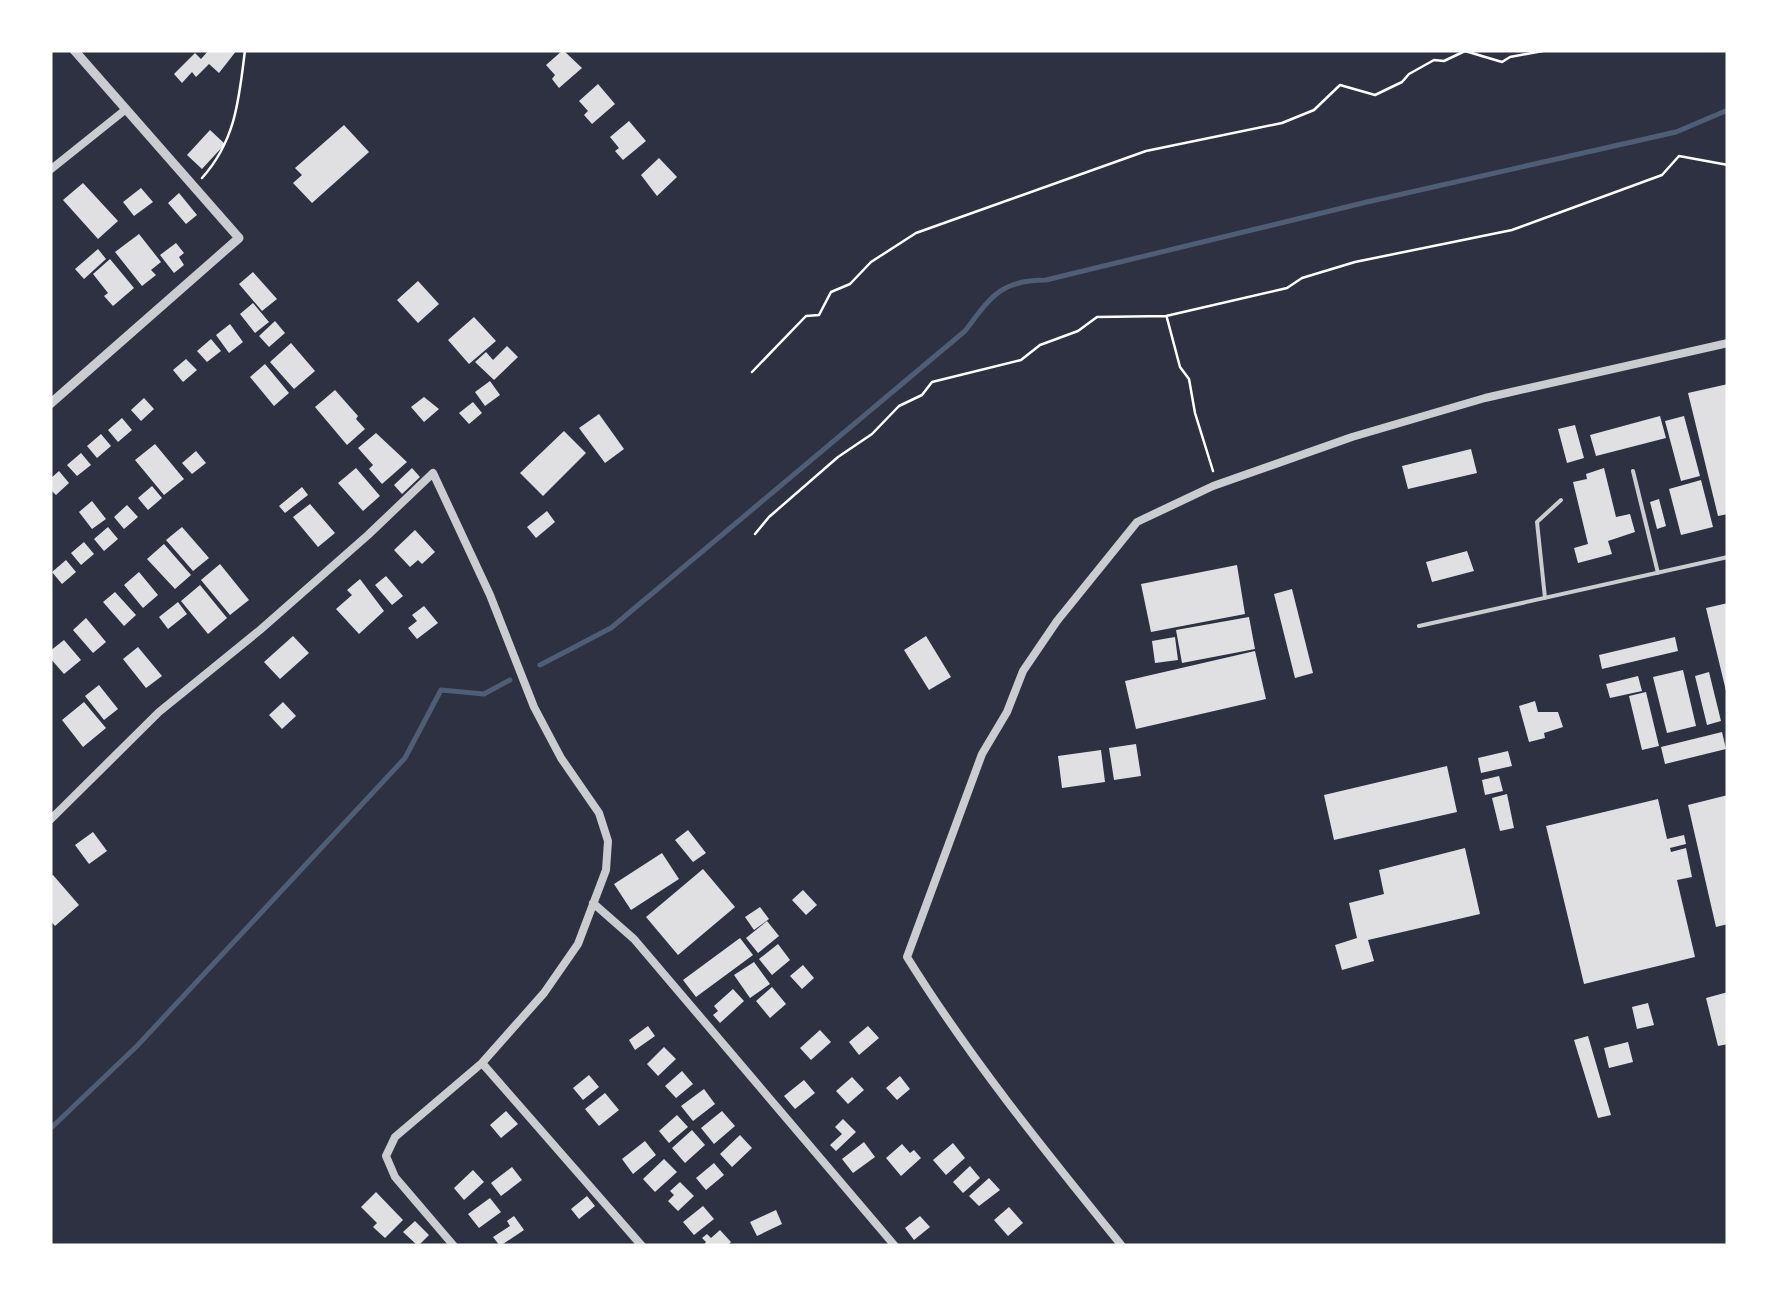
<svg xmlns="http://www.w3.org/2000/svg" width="1778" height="1296" font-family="Barlow,sans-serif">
<rect width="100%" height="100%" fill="#2d3142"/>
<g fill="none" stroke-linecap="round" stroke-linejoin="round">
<path stroke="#4f5d75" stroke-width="5" d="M 540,665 L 611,628 L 965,331 C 991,297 1000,280 1046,280 L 1367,202 L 1676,132 L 1728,110
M 50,1129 L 137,1046 L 405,758 L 441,690 L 484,694 L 510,680"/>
</g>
<path fill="#e0e0e3" d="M 209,50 L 237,50 L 219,73 L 209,64 L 196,77 L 192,72 L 182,83 L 174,74 L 195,53 L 201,59 Z
M 563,50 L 582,68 L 559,88 L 552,79 L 555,75 L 546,65 Z
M 598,84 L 615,104 L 592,124 L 584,115 L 588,111 L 579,101 Z
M 629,121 L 646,141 L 623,160 L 615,151 L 619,148 L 610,137 Z
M 344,125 L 369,152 L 312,203 L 293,183 L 302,175 L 295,168 Z
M 210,130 L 225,144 L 202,169 L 187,155 Z
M 659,158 L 677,177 L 657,196 L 641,175 Z
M 83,183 L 118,221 L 98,239 L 63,200 Z
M 141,188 L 153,202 L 134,216 L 123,202 Z
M 179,193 L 197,215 L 186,224 L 168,203 Z
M 139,234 L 161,262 L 151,270 L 156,275 L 142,286 L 115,252 Z
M 176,243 L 184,253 L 179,257 L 184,265 L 174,273 L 160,255 Z
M 98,249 L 106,259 L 84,279 L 75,269 Z
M 110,259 L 134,288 L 113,306 L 104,296 L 108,293 L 93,274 Z
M 253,272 L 277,299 L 262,311 L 239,284 Z
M 418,281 L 439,304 L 418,323 L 397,300 Z
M 253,303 L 269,322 L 255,333 L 240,314 Z
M 474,317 L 496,341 L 469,364 L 448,340 Z
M 275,321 L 285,333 L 269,347 L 259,336 Z
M 230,324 L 243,342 L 229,353 L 216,335 Z
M 211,339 L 221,351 L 207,362 L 197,351 Z
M 291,343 L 315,371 L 294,389 L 270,362 Z
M 507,346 L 518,357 L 494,380 L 475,362 L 486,352 L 493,360 Z
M 186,359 L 197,370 L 183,382 L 173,370 Z
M 265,364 L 289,393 L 274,406 L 250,377 Z
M 490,381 L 500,395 L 485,406 L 475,392 Z
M 1728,384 L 1728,514 L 1718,516 L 1688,393 Z
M 335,390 L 358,416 L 356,419 L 365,429 L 347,445 L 315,407 Z
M 424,397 L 439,409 L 424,422 L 411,407 Z
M 144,398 L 154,409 L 141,421 L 131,410 Z
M 473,402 L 482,413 L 469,424 L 459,413 Z
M 599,414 L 624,449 L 605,463 L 579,428 Z
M 1660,416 L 1666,438 L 1596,456 L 1590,435 Z
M 1684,416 L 1700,476 L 1681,481 L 1665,421 Z
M 122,418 L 132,430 L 118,442 L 108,430 Z
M 1575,425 L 1584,458 L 1567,463 L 1558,429 Z
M 564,431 L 586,453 L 543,496 L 520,473 Z
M 376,433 L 407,462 L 382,484 L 369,469 L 373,465 L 358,448 Z
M 101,434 L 111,446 L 97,458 L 87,446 Z
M 155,444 L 184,479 L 164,495 L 135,460 Z
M 1471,449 L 1477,473 L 1408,489 L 1402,466 Z
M 196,451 L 206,463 L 192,474 L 182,463 Z
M 81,453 L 91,465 L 77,476 L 67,465 Z
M 356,468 L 380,496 L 363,511 L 338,483 Z
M 412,468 L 420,477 L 402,494 L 394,485 Z
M 1604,468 L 1616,517 L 1630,514 L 1635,532 L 1608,541 L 1612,554 L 1578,563 L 1574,548 L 1588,544 L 1573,482 L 1587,479 L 1586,474 Z
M 59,471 L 69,483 L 56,495 L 50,489 L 50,479 Z
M 1701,480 L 1713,527 L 1681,535 L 1669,489 Z
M 152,486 L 162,498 L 148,510 L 138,498 Z
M 302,487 L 308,495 L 285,513 L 279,506 Z
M 1659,499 L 1666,526 L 1657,529 L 1650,502 Z
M 92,501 L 106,519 L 92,529 L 79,512 Z
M 310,504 L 335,533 L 318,547 L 293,517 Z
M 127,505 L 138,517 L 124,529 L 114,517 Z
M 547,511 L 555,522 L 536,538 L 527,527 Z
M 108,527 L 118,539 L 104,551 L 94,539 Z
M 182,527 L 209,558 L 193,571 L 166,540 Z
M 415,530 L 435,552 L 422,564 L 418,560 L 410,567 L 394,550 Z
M 84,542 L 94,554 L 81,565 L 71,553 Z
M 164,544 L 191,575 L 175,589 L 147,559 Z
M 1467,551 L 1474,571 L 1432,582 L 1426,562 Z
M 66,560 L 76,572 L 62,584 L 52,572 Z
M 220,564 L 249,600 L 230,615 L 201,580 Z
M 1237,565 L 1245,614 L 1151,632 L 1141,584 Z
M 139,572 L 158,595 L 143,608 L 124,585 Z
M 386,576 L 403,596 L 392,605 L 375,585 Z
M 360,579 L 384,611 L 359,634 L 336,609 L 352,595 L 347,590 Z
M 200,585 L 227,618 L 208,634 L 181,601 Z
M 1292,589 L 1313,673 L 1295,678 L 1274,594 Z
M 115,592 L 136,615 L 124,626 L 103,602 Z
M 178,602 L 187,614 L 168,629 L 159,617 Z
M 1728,603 L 1728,695 L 1727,695 L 1706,608 Z
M 424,606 L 438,623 L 417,639 L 408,628 L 417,621 L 412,615 Z
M 1249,617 L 1255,649 L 1182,663 L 1176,630 Z
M 86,618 L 106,642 L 93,653 L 73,630 Z
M 293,636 L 309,653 L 280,679 L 264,662 Z
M 926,636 L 951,677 L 929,690 L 904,650 Z
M 1175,637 L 1178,660 L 1155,663 L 1152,641 Z
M 1675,637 L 1678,651 L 1602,669 L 1599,655 Z
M 64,640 L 81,660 L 64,674 L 50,658 L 50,651 Z
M 138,647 L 162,676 L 146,688 L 123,659 Z
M 1255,651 L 1266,699 L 1136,729 L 1125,681 Z
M 1683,670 L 1696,726 L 1667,733 L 1653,677 Z
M 1709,672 L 1721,721 L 1707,725 L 1695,676 Z
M 1638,676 L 1642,691 L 1610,698 L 1606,684 Z
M 99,685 L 118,709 L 104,720 L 85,696 Z
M 1646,692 L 1659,746 L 1642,750 L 1629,696 Z
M 1535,701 L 1538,712 L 1558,712 L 1563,727 L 1544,733 L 1545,738 L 1529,742 L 1519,706 Z
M 84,702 L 106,728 L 83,747 L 62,720 Z
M 283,702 L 296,716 L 282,729 L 269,715 Z
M 1722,732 L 1726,749 L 1665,764 L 1661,747 Z
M 1136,744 L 1141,776 L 1114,780 L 1109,748 Z
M 1101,750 L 1105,782 L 1062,788 L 1058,756 Z
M 1508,751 L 1512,766 L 1481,773 L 1478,758 Z
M 1447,766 L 1457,812 L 1334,840 L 1324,795 Z
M 1499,776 L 1503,791 L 1485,795 L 1482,780 Z
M 1507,794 L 1514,828 L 1500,831 L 1492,798 Z
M 1728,795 L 1728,924 L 1716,927 L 1688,805 Z
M 1658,799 L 1667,839 L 1684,835 L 1686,844 L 1670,848 L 1671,852 L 1686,848 L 1692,877 L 1677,880 L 1695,957 L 1584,984 L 1546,826 Z
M 688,830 L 706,853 L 693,862 L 675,840 Z
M 93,832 L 107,851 L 89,864 L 75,845 Z
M 1465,848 L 1480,914 L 1368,940 L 1374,961 L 1342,970 L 1335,945 L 1357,938 L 1349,903 L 1384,894 L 1379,870 Z
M 662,853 L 679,879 L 631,910 L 614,884 Z
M 703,869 L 735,907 L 678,955 L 646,917 Z
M 53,875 L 79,905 L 55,926 L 50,920 L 50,878 Z
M 803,890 L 817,905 L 806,915 L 792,900 Z
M 760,907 L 769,919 L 754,930 L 745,917 Z
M 767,921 L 779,936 L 758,953 L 746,938 Z
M 740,938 L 753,955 L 696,997 L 683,980 Z
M 778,944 L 790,960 L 772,975 L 759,959 Z
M 754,962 L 770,984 L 750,998 L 734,975 Z
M 803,965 L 814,978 L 802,989 L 790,976 Z
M 772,987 L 786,1004 L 770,1018 L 756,1001 Z
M 733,989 L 744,1001 L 720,1023 L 713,1015 L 718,1011 L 714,1006 Z
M 1728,992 L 1728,1044 L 1718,1046 L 1706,998 Z
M 1648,1003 L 1654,1025 L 1637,1029 L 1632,1007 Z
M 648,1026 L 655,1036 L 635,1050 L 629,1040 Z
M 868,1026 L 879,1038 L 859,1055 L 849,1042 Z
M 820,1030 L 831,1042 L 811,1060 L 800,1048 Z
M 1588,1036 L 1611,1115 L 1598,1118 L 1574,1040 Z
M 1628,1042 L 1633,1062 L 1609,1068 L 1604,1048 Z
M 664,1047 L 676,1059 L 658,1076 L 647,1064 Z
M 682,1071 L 693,1084 L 676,1098 L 665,1086 Z
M 589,1075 L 599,1087 L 583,1100 L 573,1088 Z
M 900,1076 L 910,1089 L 897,1100 L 886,1088 Z
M 852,1077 L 864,1090 L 848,1104 L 836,1091 Z
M 804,1080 L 815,1093 L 795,1109 L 784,1096 Z
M 704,1089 L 715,1104 L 693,1121 L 681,1106 Z
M 605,1093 L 619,1110 L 599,1126 L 585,1109 Z
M 506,1111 L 518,1124 L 501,1138 L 490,1125 Z
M 722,1111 L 735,1126 L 714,1144 L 701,1128 Z
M 677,1115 L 688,1127 L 669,1143 L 659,1131 Z
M 843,1119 L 856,1132 L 836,1151 L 830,1145 L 842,1134 L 835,1127 Z
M 692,1130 L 705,1145 L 685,1163 L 672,1148 Z
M 740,1135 L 752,1148 L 732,1167 L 720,1154 Z
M 645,1141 L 656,1155 L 633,1174 L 622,1159 Z
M 864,1142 L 875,1157 L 853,1173 L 842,1159 Z
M 953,1143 L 965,1158 L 946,1175 L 933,1160 Z
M 902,1144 L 910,1153 L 914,1150 L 921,1158 L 901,1176 L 886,1158 Z
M 664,1159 L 677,1172 L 655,1192 L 643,1179 Z
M 714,1163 L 724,1175 L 706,1190 L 696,1178 Z
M 970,1166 L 980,1178 L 963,1193 L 953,1182 Z
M 512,1167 L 522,1180 L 501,1196 L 491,1183 Z
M 473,1170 L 484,1182 L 464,1200 L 454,1188 Z
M 989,1178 L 1000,1190 L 979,1206 L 969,1196 Z
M 680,1182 L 694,1196 L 678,1211 L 668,1201 L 674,1195 L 670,1191 Z
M 376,1192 L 403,1220 L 385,1238 L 373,1227 L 377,1223 L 361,1207 Z
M 587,1196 L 595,1206 L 579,1219 L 571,1209 Z
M 490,1198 L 501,1212 L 479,1228 L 468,1214 Z
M 703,1206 L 714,1219 L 694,1235 L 683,1222 Z
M 1009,1207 L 1023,1223 L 1008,1236 L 994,1220 Z
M 776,1210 L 782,1224 L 757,1236 L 750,1222 Z
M 514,1216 L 524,1230 L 500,1246 L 493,1237 L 510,1226 L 507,1221 Z
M 920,1216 L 930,1227 L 914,1240 L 905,1228 Z
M 415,1221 L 429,1235 L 418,1246 L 403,1232 Z
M 720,1230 L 731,1242 L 727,1246 L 703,1246 L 706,1242 L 702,1238 L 707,1234 L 711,1238 Z"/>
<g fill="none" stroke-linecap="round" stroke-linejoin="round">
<path stroke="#fff" stroke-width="2.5" d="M 202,178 C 236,140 239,99 245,50
M 1167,318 L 1180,367 L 1189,379 L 1195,413 L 1213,471
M 752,372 L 806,316 L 819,315 L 831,292 L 850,284 L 871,262 L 916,233 L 1146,151 L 1282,123 L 1314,110 L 1340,85 L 1375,95 L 1402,82 L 1409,74 L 1434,60 L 1444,61 L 1465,51 L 1502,62 L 1510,57 L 1548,50
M 755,534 L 769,517 L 838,457 L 872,434 L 899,406 L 922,395 L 932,382 L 1021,360 L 1040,345 L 1078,331 L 1097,317 L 1166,316 L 1287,288 L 1302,278 L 1355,262 L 1512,230 L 1662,175 L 1679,156 L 1728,165"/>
<path stroke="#caccd0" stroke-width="4" d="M 1633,471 L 1658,573
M 1545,598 L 1537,522 L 1561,500
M 1419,626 L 1728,557"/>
<path stroke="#caccd0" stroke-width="8" d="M 50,170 L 125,110
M 50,820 L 159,712 L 260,630 L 368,535 L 433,473 L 490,595 L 534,707 L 561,758 L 599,813 L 608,841 L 606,870 L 578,944 L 544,993 L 482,1063 L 395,1137 L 386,1156 L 395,1177 L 454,1246
M 593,903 L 634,939 L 895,1246
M 482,1063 L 642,1246
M 1122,1246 C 1046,1152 971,1060 907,957 L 982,754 L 1007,712 L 1023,671 L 1057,621 L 1137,522 L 1213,486 L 1352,437 L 1485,398 L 1728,343"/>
<path stroke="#caccd0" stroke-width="9" d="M 50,404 L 239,238 L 74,50"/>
</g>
<rect width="1778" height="1296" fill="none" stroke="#ffffff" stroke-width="105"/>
</svg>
